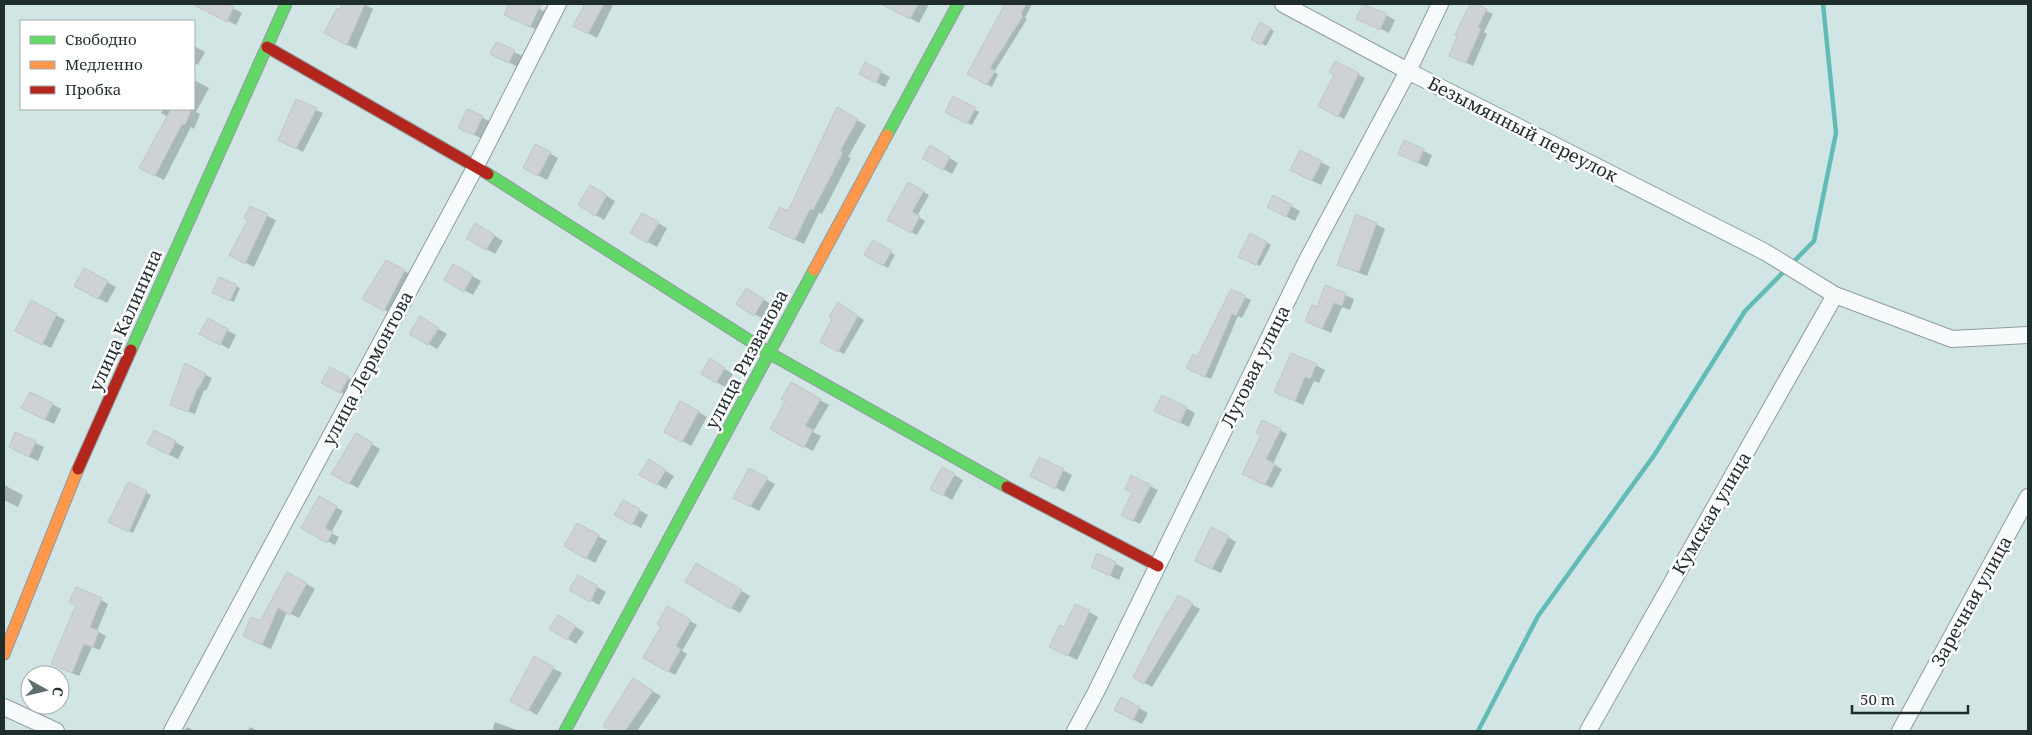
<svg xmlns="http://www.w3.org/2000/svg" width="2032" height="735" font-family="'Noto Serif',serif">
<rect width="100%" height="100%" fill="#d1e6e4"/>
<path fill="#0003" d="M 212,4 L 225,4 L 242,13 L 236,25 L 209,11 Z
M 344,4 L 364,4 L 373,9 L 356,49 L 334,38 Z
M 510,4 L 530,4 L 547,13 L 539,31 L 505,14 Z
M 583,4 L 613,5 L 597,38 L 574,25 L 583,9 Z
M 893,4 L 929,4 L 919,23 L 891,8 Z
M 1007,4 L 1032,4 L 1025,18 L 1027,19 L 994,72 L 998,74 L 992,87 L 969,74 Z
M 1471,4 L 1493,14 L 1484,32 L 1487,34 L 1473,66 L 1451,55 Z
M 1386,15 L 1395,20 L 1389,33 L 1365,21 Z
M 1261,24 L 1274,31 L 1266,46 L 1253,38 Z
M 194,46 L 205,52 L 198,65 L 194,63 Z
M 514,52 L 523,56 L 518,67 L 492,54 Z
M 1336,63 L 1365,78 L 1344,119 L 1320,106 L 1336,75 Z
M 866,64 L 890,77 L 885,87 L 860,74 Z
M 194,80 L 209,88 L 196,112 L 200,114 L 194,129 L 191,127 L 164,180 L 141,168 L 168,117 L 161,113 L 163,109 L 194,109 Z
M 954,98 L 979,112 L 972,125 L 946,112 Z
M 838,109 L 866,125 L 848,157 L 851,158 L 822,214 L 819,213 L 804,244 L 779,232 Z
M 316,110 L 323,113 L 303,152 L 287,144 Z
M 468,110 L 491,122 L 483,139 L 468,132 Z
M 1405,142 L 1432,155 L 1427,167 L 1408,158 Z
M 536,145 L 558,158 L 547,180 L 524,168 Z
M 930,147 L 958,163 L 952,174 L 924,158 Z
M 1321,162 L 1330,167 L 1321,185 L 1300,175 Z
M 908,183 L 929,195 L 917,216 L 925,221 L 917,235 L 888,220 Z
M 590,186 L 615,201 L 604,220 L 579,205 Z
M 1274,197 L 1300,211 L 1295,221 L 1277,212 Z
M 250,208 L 276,220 L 254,267 L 231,255 L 249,219 Z
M 642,214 L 667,228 L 657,247 L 632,233 Z
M 476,224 L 503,241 L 495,254 L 468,238 Z
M 1376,224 L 1385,229 L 1367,276 L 1338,265 Z
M 1251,235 L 1271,245 L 1260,266 L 1240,256 Z
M 873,242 L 895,255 L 888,268 L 866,255 Z
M 387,261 L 413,276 L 393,315 L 364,298 Z
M 454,266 L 481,281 L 473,295 L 446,280 Z
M 219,279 L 240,288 L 234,302 L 218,295 Z
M 107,282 L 116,287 L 107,303 L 85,291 Z
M 1326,287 L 1354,299 L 1350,310 L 1342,307 L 1331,333 L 1306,321 L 1318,309 Z
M 746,289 L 772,305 L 763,319 L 737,304 Z
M 1232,291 L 1251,300 L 1242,318 L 1238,316 L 1211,379 L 1193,371 Z
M 32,302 L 65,320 L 51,348 L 25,335 Z
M 844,307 L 864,320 L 844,354 L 821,341 Z
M 420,318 L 447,334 L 437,349 L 411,333 Z
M 208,320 L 236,335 L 229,349 L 201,333 Z
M 710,360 L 733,374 L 725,387 L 702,374 Z
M 186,365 L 212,378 L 206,391 L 204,390 L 195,414 L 178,408 Z
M 1316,365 L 1325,370 L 1319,383 L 1314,381 L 1303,405 L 1284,396 Z
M 330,368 L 357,383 L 349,397 L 323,382 Z
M 791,384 L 829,405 L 813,432 L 821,436 L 813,451 L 780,434 Z
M 681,402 L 707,417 L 691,446 L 666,432 Z
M 52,404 L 61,409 L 54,424 L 31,413 Z
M 1186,408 L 1195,413 L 1189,427 L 1164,415 Z
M 1280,430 L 1287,434 L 1273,464 L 1282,469 L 1272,488 L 1251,478 Z
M 16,434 L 44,447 L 38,461 L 19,452 Z
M 356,435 L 380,449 L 358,488 L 332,474 Z
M 175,442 L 184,447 L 178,459 L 157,449 Z
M 1040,458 L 1072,475 L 1064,492 L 1040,480 Z
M 649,461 L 674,476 L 666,489 L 641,475 Z
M 943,468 L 963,480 L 952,500 L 932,488 Z
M 750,470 L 775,484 L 759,511 L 735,498 Z
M 1132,477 L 1158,490 L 1140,524 L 1130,519 L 1134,493 Z
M 129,483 L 151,495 L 133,533 L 114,524 Z
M 4,485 L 23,495 L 18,507 L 4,500 Z
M 319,498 L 343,511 L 331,533 L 339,537 L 335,545 L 303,528 Z
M 623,501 L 648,515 L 641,528 L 616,515 Z
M 577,525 L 607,541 L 595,563 L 565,546 Z
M 1228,537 L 1236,542 L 1221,573 L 1205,566 Z
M 1098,555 L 1124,568 L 1119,580 L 1092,567 Z
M 696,565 L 750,596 L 740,613 L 686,582 Z
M 288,573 L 315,589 L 299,618 L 287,612 L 271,649 L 253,641 Z
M 578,576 L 606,592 L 599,605 L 571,589 Z
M 1179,597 L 1200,609 L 1152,687 L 1134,677 Z
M 101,600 L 108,604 L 97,631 L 106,636 L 100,650 L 92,647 L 79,676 L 60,668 Z
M 668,608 L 697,625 L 682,651 L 687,654 L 675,675 L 645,657 L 663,626 Z
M 1089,612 L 1098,617 L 1077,660 L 1059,651 L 1064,628 Z
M 558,616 L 584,632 L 576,644 L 551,628 Z
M 534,658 L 562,673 L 537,715 L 512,700 Z
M 633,680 L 661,696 L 637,731 L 614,731 L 605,725 Z
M 1139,708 L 1148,713 L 1142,724 L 1124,715 Z
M 495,722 L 517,730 L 520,731 L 492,731 Z
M 187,727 L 195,731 L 184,731 Z
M 250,727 L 258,731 L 248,731 Z"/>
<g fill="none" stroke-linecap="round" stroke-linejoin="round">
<path stroke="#62bbb7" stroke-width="4.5" d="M 1478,731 L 1538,616 L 1655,454 L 1745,311 L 1814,241 L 1836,133 L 1823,4"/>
</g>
<path fill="#ced2d6" stroke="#c0c5c8" d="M 192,4 L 228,4 L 234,7 L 227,22 Z
M 342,4 L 365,4 L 347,45 L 324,33 L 337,8 L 340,10 Z
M 509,4 L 541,4 L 530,27 L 504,15 Z
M 585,4 L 604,4 L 588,34 L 573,26 Z
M 881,4 L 918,4 L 910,19 Z
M 1005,4 L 1026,4 L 1021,14 L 1023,16 L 990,68 L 995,71 L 987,85 L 967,74 Z
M 1363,4 L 1387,14 L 1380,30 L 1356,19 Z
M 1470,4 L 1477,4 L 1487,9 L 1478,27 L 1481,29 L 1466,63 L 1449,56 L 1457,37 L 1455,35 Z
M 1260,22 L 1271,28 L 1261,45 L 1251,39 Z
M 496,42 L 515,50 L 509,63 L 490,54 Z
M 1335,61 L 1359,73 L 1338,117 L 1318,106 L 1334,75 L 1329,72 Z
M 865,62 L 882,71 L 876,83 L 859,74 Z
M 953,96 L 976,108 L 967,124 L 945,112 Z
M 296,99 L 317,108 L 296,149 L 278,140 Z
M 837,107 L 858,119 L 840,151 L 843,152 L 827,184 L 813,210 L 810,209 L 795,240 L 769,228 L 780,207 L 788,211 Z
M 171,109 L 192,109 L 185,125 L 182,124 L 155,176 L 139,168 Z
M 467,109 L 483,116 L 474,135 L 458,128 Z
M 1404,140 L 1424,149 L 1418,163 L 1398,154 Z
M 535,144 L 551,152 L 538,176 L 523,168 Z
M 930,145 L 950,157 L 943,170 L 922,158 Z
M 1300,150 L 1322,161 L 1312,181 L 1290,170 Z
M 908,182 L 924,191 L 912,212 L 920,216 L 911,233 L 887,220 Z
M 590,185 L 607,195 L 595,216 L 578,205 Z
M 1273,195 L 1292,205 L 1286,217 L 1267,207 Z
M 250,206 L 268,214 L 245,264 L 229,255 L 248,220 L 244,218 Z
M 642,213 L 659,222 L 647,243 L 630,233 Z
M 1356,214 L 1377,223 L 1359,272 L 1337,265 Z
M 475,223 L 495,235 L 486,250 L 466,238 Z
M 1250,233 L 1267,242 L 1256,265 L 1238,257 Z
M 873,240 L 892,251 L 883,266 L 864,255 Z
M 386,260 L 405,270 L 384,311 L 362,299 Z
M 453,264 L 473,275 L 464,292 L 444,280 Z
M 84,268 L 108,281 L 98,299 L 74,286 Z
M 219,277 L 237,285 L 230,301 L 212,293 Z
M 1325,285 L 1346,293 L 1342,306 L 1334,303 L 1322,329 L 1305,321 L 1312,305 L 1317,307 Z
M 746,288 L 764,299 L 754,316 L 736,304 Z
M 1231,289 L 1246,296 L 1236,316 L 1232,314 L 1205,377 L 1186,368 L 1193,354 L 1197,357 Z
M 31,300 L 57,314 L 42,345 L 15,331 Z
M 838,302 L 858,316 L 838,352 L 820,342 L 832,319 L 829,317 Z
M 420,316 L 439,328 L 428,345 L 409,334 Z
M 208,318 L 228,329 L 220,345 L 199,334 Z
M 1291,353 L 1317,364 L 1310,379 L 1305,377 L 1295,401 L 1274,392 Z
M 710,358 L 725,368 L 716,383 L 701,374 Z
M 185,363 L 206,374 L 199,388 L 198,387 L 188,412 L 170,405 Z
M 330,367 L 349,377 L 340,393 L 321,383 Z
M 791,382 L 821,399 L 805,426 L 813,430 L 804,448 L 770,429 L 785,401 L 781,399 Z
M 30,392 L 53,403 L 45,420 L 21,408 Z
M 1162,395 L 1187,407 L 1180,423 L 1154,411 Z
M 680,401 L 699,411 L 682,442 L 664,432 Z
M 1262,420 L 1281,429 L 1266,459 L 1275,464 L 1265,485 L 1242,474 L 1261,435 L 1256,433 Z
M 154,430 L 176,441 L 169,455 L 147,444 Z
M 15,432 L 36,441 L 29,457 L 9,447 Z
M 356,433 L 373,443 L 349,484 L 331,474 Z
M 1039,457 L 1064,469 L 1055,489 L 1030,476 Z
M 649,459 L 666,470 L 657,485 L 639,475 Z
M 942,467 L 955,474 L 943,496 L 930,489 Z
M 749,468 L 768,478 L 750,507 L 733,498 Z
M 1131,475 L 1151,485 L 1133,521 L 1121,515 L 1132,493 L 1125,489 Z
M 128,482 L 147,491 L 129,532 L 108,522 Z
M 319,496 L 337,506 L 325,528 L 333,532 L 327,543 L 301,528 Z
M 623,500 L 640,509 L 632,525 L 614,515 Z
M 577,523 L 599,535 L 586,559 L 564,546 Z
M 1211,527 L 1229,536 L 1212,569 L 1195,561 Z
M 1097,553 L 1116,562 L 1110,576 L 1091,567 Z
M 696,563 L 742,590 L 731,609 L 685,582 Z
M 287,572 L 307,583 L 290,615 L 278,608 L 262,645 L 243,636 L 251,617 L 260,621 Z
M 578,575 L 598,586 L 590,602 L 569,590 Z
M 76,587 L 102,598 L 90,627 L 99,631 L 93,647 L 84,644 L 72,673 L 51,664 L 76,605 L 69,602 Z
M 1178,595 L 1193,603 L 1144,684 L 1133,677 L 1168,611 L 1169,612 Z
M 1075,604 L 1090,611 L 1068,656 L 1049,647 L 1060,625 L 1064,627 Z
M 667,606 L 691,620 L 676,646 L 681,649 L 668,672 L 643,658 L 661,626 L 657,624 Z
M 558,615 L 576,626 L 567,640 L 549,629 Z
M 534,656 L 554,667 L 528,711 L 510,701 Z
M 633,678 L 653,691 L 625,731 L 612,731 L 603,726 Z
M 1121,697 L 1140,707 L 1133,720 L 1114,710 Z"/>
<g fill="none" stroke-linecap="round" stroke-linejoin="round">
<defs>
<path id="street" d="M 1283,4 L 1408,71 L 1765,252 L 1835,295 L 1952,339 L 2028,335
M 4,707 L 56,731
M 172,731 L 476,166 L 558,4
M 1075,731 L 1096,692 L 1307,260 L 1408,71 L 1440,4
M 1588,731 L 1835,295
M 1900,731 L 2028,497"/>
<path id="fast" d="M 887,135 L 958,4
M 488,174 L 769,353 L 1007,487
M 131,350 L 286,4
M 565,731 L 814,270"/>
<path id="slow" d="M 814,270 L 887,135
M 4,654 L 78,469"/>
<path id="jam" d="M 267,47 L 488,174
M 78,469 L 131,350
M 1007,487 L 1158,566"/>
</defs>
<use href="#street" stroke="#8d9d9c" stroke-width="18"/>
<use href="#fast" stroke="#8d9d9c" stroke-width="13"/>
<use href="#slow" stroke="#8d9d9c" stroke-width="13"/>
<use href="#jam" stroke="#8d9d9c" stroke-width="13"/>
<use href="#street" stroke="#f8fbfb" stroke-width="16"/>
<use href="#fast" stroke="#63d668" stroke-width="11"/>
<use href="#slow" stroke="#ff974d" stroke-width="11"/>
<use href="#jam" stroke="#b3261e" stroke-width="11"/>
</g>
<g text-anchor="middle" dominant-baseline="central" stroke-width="5" stroke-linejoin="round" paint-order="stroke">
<g font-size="18" fill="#1f2d2c" stroke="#fff">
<text transform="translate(1523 129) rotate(27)">Безымянный переулок</text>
<text transform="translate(125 320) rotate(-66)">улица Калинина</text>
<text transform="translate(746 359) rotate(-62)">улица Ризванова</text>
<text transform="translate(1255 366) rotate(-64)">Луговая улица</text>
<text transform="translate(367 368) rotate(-62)">улица Лермонтова</text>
<text transform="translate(1711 513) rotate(-60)">Кумская улица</text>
<text transform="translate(1971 601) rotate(-61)">Заречная улица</text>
</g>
</g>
<rect width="2032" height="735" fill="none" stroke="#1f2d2c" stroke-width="10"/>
<rect x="20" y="20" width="175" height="90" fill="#ffffff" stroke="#a5abab"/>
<rect x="30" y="36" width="25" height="8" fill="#63d668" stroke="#a5abab"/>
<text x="65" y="45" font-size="15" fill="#1f2d2c">Свободно</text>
<rect x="30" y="61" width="25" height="8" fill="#ff974d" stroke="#a5abab"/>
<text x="65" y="70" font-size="15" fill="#1f2d2c">Медленно</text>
<rect x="30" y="86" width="25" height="8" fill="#b3261e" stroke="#a5abab"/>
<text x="65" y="95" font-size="15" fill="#1f2d2c">Пробка</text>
<g transform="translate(45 690) rotate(98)"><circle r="24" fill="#ffffff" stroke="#a5abab"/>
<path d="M0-4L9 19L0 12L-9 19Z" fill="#5d6e6c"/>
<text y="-8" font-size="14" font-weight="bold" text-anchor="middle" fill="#1f2d2c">С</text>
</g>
<path d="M1852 705v8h116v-8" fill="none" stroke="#1f2d2c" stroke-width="2.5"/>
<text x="1860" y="705" font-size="15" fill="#1f2d2c" stroke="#ffffff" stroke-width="4" paint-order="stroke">50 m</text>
</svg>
